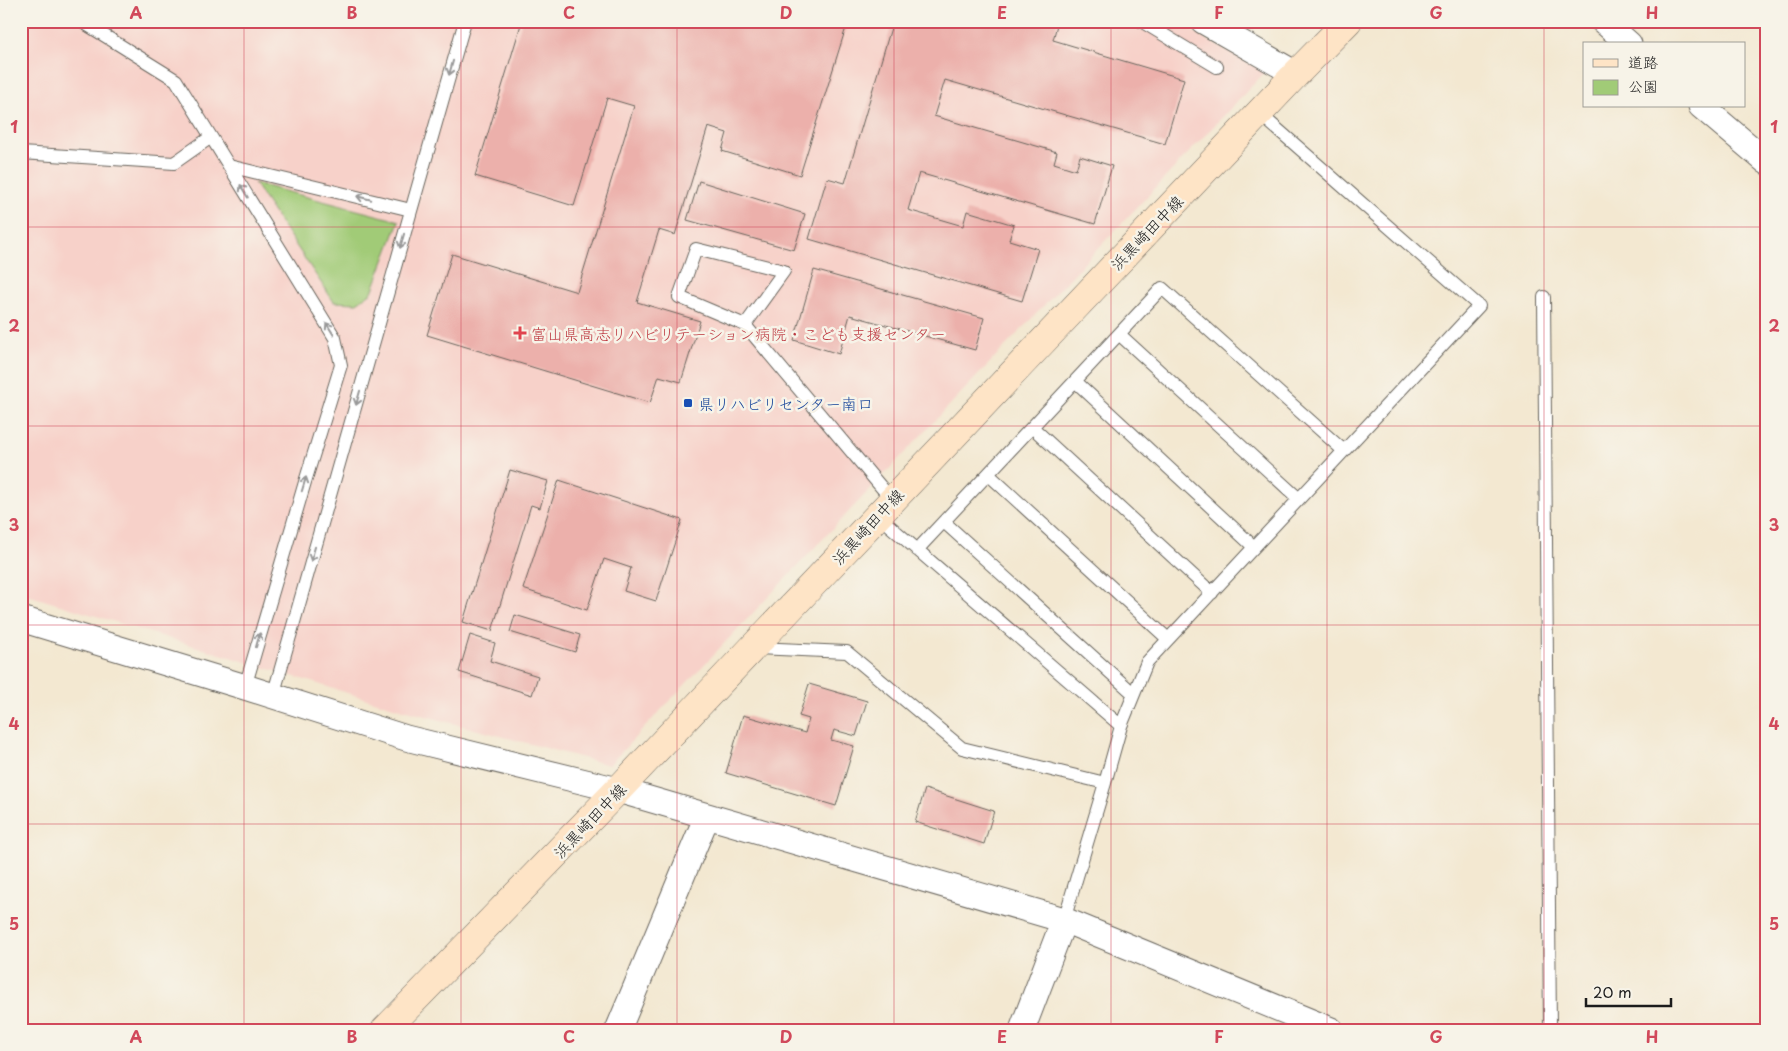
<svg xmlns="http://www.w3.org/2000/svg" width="1788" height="1051" font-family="'Playpen Sans','Klee One',sans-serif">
<rect width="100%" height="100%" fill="#f7f3e8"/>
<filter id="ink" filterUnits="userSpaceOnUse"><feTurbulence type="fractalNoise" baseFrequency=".02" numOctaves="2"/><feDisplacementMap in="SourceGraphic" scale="10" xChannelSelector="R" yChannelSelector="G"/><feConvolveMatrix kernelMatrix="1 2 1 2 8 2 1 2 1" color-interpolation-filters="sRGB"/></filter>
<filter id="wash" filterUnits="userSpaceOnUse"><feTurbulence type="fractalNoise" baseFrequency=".0096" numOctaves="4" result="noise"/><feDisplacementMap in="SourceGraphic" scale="20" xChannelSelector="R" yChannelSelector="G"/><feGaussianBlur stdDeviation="1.12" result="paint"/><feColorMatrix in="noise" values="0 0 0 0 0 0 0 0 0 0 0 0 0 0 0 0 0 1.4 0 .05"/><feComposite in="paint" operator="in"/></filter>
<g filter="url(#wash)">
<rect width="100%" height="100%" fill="#f3e8d1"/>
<path fill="#f7d1c9" d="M 21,21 L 1174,21 L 1265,72 L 609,765 L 403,710 L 21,593 Z"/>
<path fill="#a1cb77" stroke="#5e744a" d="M 254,183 L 399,221 L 372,292 L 357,303 L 334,302 Z"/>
<g id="blocks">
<path fill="#ecb0ab" d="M 522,21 L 848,21 L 800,175 L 722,151 L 727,133 L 708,127 L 675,235 L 659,230 L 637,302 L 700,321 L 681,382 L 659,376 L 650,403 L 427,335 L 452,254 L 577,292 L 634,106 L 607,98 L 574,206 L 475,176 Z
M 893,21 L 1058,21 L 1053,40 L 1184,79 L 1165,144 L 945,80 L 934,116 L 1057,152 L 1054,163 L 1076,170 L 1080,156 L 1112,166 L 1095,224 L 919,173 L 908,210 L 963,226 L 967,211 L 1014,225 L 1009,240 L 1038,249 L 1022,301 L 809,239 L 827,178 L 845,183 Z
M 699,181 L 805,214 L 794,250 L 687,220 Z
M 21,208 L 23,208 L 26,287 L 21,287 Z
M 814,270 L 984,318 L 975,350 L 850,315 L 839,354 L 794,340 Z
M 510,470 L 548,481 L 540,508 L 531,505 L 492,631 L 463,622 Z
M 559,480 L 682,520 L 656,601 L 624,591 L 631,568 L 604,559 L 587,610 L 523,589 Z
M 515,615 L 580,635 L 575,652 L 510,632 Z
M 470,635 L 495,643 L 490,661 L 538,676 L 532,695 L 459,672 Z
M 809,684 L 867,701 L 856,736 L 834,730 L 831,740 L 854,746 L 836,806 L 726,773 L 743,715 L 805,733 L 809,719 L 799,716 Z
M 925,789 L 994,811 L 984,844 L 915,822 Z"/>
</g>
</g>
<g filter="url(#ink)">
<use href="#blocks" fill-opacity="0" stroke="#67635b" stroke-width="1"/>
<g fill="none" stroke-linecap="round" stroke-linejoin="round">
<defs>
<path id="lane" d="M 81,21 L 176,80 L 335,338 L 341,365 L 305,482 L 245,687
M 1141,21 L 1217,67
M 21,153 L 174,163 L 211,137
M 229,166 L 411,210
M 1544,297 L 1550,1030
M 745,325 L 784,271 L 696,249 L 679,297 L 745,325 L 892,500
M 1119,334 L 1299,499
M 1075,381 L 1254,547
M 1032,427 L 1212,593
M 988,474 L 1168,639
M 877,515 L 1121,726 L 1105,783
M 944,522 L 1134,694
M 917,550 L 1162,288 L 1344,451
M 755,648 L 847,652 L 962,748 L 1105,783 L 1064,920
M 273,696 L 465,21
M 1121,726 L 1147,662 L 1479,306 L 1259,113"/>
<path id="street" d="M 1203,21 L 1296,74
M 1603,21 L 1629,44
M 1701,106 L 1767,162
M 21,619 L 245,687 L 406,738 L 618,790 L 1064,920 L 1331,1030
M 618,1030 L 707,816
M 1022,1030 L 1064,920"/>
<path id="secondary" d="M 385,1030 L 618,790 L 1296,74 L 1348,21"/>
</defs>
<use href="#lane" stroke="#67635b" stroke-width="14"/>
<use href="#street" stroke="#67635b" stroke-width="27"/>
<use href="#secondary" stroke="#67635b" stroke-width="29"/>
<use href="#lane" stroke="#fff" stroke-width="12"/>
<use href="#street" stroke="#fff" stroke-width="25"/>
<use href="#secondary" stroke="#fee4c6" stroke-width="28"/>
</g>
<defs><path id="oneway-shaft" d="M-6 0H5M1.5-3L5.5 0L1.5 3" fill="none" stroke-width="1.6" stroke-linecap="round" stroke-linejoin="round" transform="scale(1.25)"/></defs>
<g stroke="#999">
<use href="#oneway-shaft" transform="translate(451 68) rotate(106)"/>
<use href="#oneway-shaft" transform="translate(244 191) rotate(-121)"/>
<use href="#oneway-shaft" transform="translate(364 198) rotate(-166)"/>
<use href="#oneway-shaft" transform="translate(402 241) rotate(106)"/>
<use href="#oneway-shaft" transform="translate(330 329) rotate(-122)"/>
<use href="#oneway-shaft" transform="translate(358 398) rotate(106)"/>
<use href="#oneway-shaft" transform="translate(304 484) rotate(-73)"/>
<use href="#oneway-shaft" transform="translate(313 554) rotate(106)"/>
<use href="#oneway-shaft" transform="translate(258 640) rotate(-74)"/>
</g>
</g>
<path fill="none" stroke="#d1495b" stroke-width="1" stroke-opacity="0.55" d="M 244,21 L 244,1030M 461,21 L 461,1030M 677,21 L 677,1030M 894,21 L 894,1030M 1111,21 L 1111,1030M 1327,21 L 1327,1030M 1544,21 L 1544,1030M 21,227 L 1767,227M 21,426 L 1767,426M 21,625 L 1767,625M 21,824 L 1767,824"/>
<path fill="#e0444e" stroke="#f7f3e8" stroke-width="2" d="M517.5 325.5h5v5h5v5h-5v5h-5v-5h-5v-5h5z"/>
<rect fill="#1a4fb4" stroke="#f7f3e8" stroke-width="2" x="683" y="398" width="10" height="10" rx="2.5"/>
<g text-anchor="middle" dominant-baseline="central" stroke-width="5" stroke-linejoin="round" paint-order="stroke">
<g font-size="16" fill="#1c1c1c" stroke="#f7f3e8">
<text transform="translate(1146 232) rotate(-46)">浜黒崎田中線</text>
<text transform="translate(867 526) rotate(-47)">浜黒崎田中線</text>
<text transform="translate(589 820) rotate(-46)">浜黒崎田中線</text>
</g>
<g font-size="16" fill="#be3a42" stroke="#f7f3e8" text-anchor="start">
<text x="531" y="333">富山県高志リハビリテーション病院・こども支援センター</text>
</g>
<g font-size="16" fill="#164399" stroke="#f7f3e8" text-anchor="start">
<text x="698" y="403">県リハビリセンター南口</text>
</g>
</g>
<rect width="1788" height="1051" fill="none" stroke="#f7f3e8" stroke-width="55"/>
<rect x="1583" y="42" width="162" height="65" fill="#f7f3e8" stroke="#9f9d96"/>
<rect x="1593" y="59" width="25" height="8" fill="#fee4c6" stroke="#9f9d96"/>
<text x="1628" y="68" font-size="15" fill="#1c1c1c">道路</text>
<rect x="1593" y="80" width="25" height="15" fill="#a1cb77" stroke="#9f9d96"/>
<text x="1628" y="92" font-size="15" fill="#1c1c1c">公園</text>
<path d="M1586 998v8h85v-8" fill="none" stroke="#1c1c1c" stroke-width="2.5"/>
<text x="1593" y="998" font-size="15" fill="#1c1c1c" stroke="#f7f3e8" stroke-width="4" paint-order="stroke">20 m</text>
<rect x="28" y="28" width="1732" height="996" fill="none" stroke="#d1495b" stroke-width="2"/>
<g font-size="16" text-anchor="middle" font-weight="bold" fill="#d1495b">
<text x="136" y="19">A</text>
<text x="352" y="19">B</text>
<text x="569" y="19">C</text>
<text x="786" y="19">D</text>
<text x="1002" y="19">E</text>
<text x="1219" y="19">F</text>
<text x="1436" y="19">G</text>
<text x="1652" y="19">H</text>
<text x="14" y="133">1</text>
<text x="1774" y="133">1</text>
<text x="14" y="332">2</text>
<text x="1774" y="332">2</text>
<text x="14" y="531">3</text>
<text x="1774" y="531">3</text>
<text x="14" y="730">4</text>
<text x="1774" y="730">4</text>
<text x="14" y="930">5</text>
<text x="1774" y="930">5</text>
<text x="136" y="1043">A</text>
<text x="352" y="1043">B</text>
<text x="569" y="1043">C</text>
<text x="786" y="1043">D</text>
<text x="1002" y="1043">E</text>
<text x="1219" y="1043">F</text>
<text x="1436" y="1043">G</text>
<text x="1652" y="1043">H</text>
</g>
</svg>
